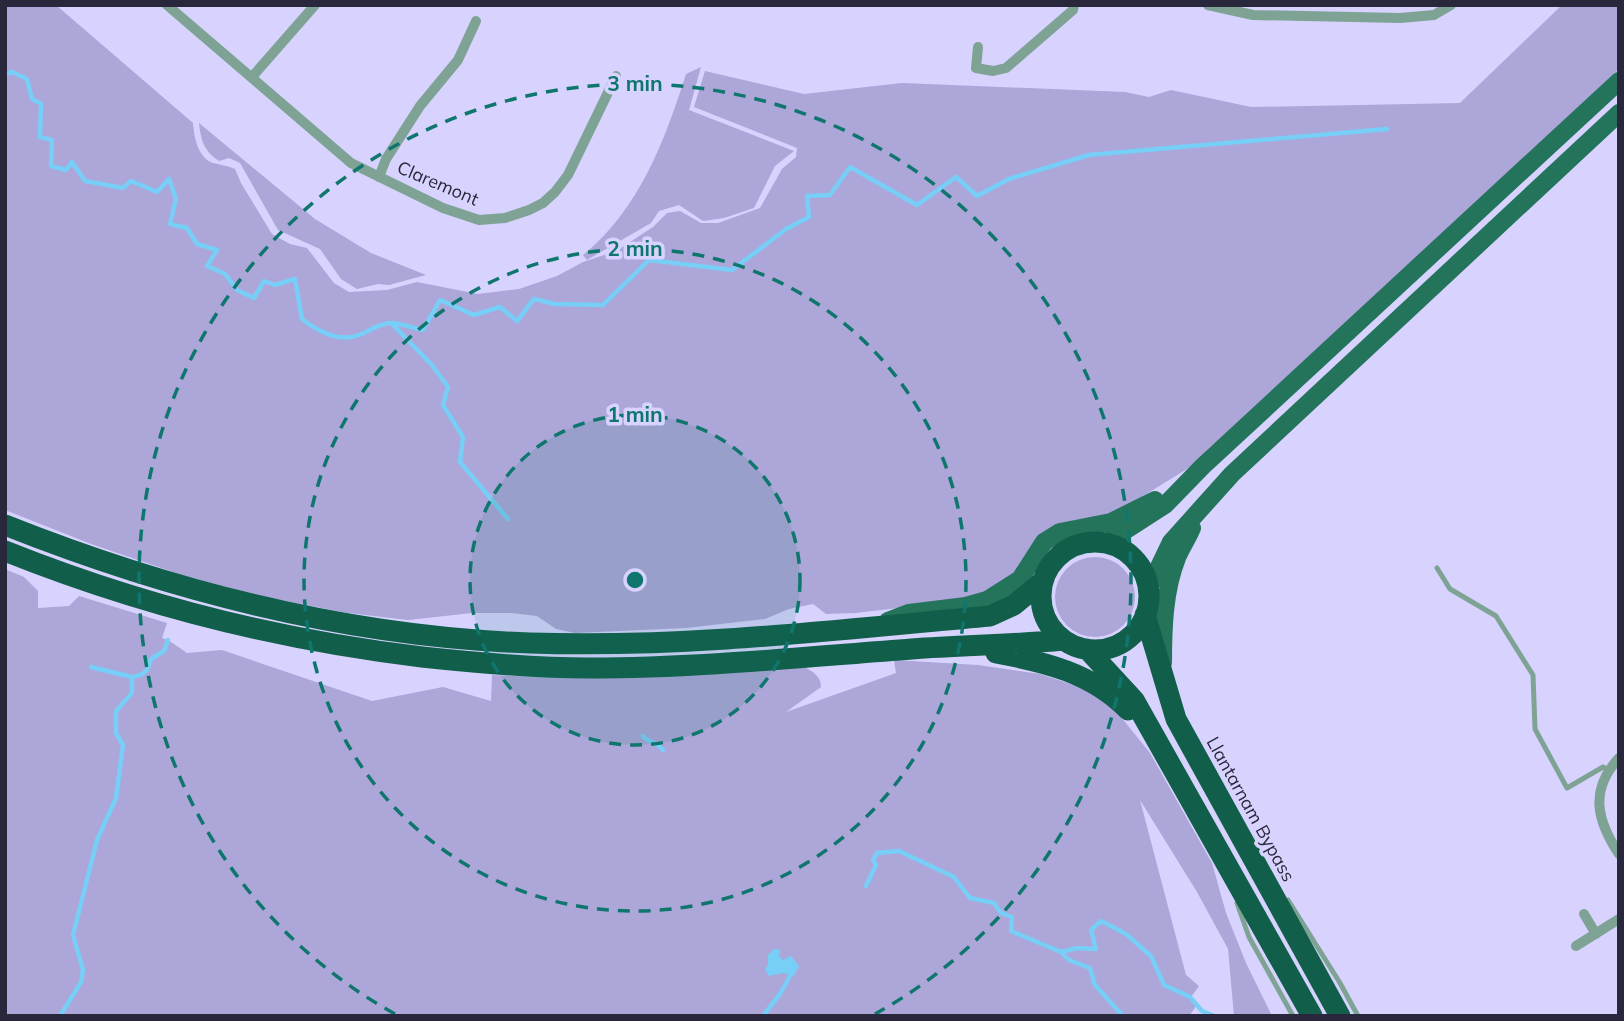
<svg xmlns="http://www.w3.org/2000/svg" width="1624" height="1021" font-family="Mulish,sans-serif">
<rect width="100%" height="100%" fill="#d7d3fe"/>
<path fill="#aca6d9" d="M 5,5 L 56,5 L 193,123 C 194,137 198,158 213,163 C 221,165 228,166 235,169 L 241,183 L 272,234 L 290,244 L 307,248 L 334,283 L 349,292 L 387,290 L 417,282 L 478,294 L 519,289 L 557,276 L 583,262 L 616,251 L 653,227 L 667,213 L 680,211 L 701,223 L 718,223 L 760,208 L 782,169 L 796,157 L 797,148 L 694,107 L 705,71 L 804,94 L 902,83 L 1125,92 L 1149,97 L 1171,90 L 1251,107 L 1460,103 L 1562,5 L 1619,5 L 1619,69 L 1230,432 L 1210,447 L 1195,464 L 1114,514 L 1098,518 L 1074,520 L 1045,534 L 1030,548 L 1013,573 L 985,593 L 965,600 L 856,613 L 826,614 L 813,604 L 789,609 L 765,619 L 686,628 L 575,633 L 556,629 L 537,616 L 511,613 L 472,613 L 408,620 L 348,613 L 259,596 L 182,575 L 91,544 L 5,510 Z
M 701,67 L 689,110 L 794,151 L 775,166 L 754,208 L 724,218 L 703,221 L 679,205 L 659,211 L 651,223 L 587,260 L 583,255 C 639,210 665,140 686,74 Z
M 199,123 L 315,219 L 371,253 L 426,275 L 389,285 L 378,284 L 357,289 L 341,279 L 320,249 L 278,230 L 240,163 L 229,158 L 219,161 C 204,151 201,141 199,123 Z
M1055 597a40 40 0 1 1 80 0a40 40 0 1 1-80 0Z
M 5,569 L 24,577 L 38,591 L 38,608 L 69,606 L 79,596 L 167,623 L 162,638 L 168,640 L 187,653 L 222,650 L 372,701 L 443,687 L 491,701 L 492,675 C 596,681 701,676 805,667 C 814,673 821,676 821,687 L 786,712 L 896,673 L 894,660 L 978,665 L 1040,674 L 1086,689 L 1117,712 L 1150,753 L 1212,863 L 1226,913 L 1246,963 L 1272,1016 L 1234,1016 L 1228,949 L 1197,892 L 1140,800 L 1186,975 L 1199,986 L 1191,997 L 1197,1005 L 1189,1016 L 5,1016 Z"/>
<path fill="#77cef6" d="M 774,949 L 780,949 L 779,956 L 783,960 L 791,956 L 799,966 L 794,976 L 783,973 L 769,976 L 765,970 L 768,964 L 768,955 Z"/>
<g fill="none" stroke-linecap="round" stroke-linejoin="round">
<path stroke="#77cef6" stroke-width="4.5" d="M 5,74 L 12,72 L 27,79 L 32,99 L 41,104 L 40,137 L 52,140 L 51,166 L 66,170 L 72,162 L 85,181 L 123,188 L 131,181 L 157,192 L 169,179 L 176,199 L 170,224 L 187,228 L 197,244 L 217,250 L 207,266 L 225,274 L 237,290 L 254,298 L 264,281 L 275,285 L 295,279 L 302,319 C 316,330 339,343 359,335 C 370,331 377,324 390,323 C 400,323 413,328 423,330 L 440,300 L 474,315 L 500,307 L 517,321 L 534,299 L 555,304 L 603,305 L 649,260 L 732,270 L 786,229 L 809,217 L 807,196 L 830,195 L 850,167 L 917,205 L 956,177 L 977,196 L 1009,179 L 1089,155 L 1387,129
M 392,324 L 432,365 L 448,387 L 443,405 L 463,437 L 460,462 L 508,519
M 91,667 L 132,677
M 643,736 C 648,743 657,742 663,750
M 866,886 L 876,865 L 873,860 L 877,853 L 899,851 L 954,877 L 970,898 L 994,903 L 1001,913 L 1012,917 L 1011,931 L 1061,952 L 1077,948 L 1096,949 L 1091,930 L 1101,921 L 1126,934 L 1151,956 L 1164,985 L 1190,997 L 1202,1011 L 1214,1016
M 1061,952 L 1069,960 L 1090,968 L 1095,985 L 1123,1016
M 60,1016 L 81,982 L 83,970 L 73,935 L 97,840 L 116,798 L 123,745 L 116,733 L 116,711 L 132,693 L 132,677 C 145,675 148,671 151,659 L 164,651 L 168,640
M 763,1016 L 780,994 L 790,976"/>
<path stroke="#7ea394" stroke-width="5" d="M 1437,568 L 1450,589 L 1496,616 L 1533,675 L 1535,729 L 1567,788 L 1603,767 L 1609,770
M 1288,900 L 1340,983 L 1358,1016
M 1237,903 L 1249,937 L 1293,1016"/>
<path stroke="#7ea394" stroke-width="10" d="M 167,5 L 351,163 L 443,208 L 479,220 L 505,218 L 529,210 L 543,203 L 555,192 L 568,175 L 616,76
M 1208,5 L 1253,15 L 1400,18 L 1434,15 L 1451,5
M 978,47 L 976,68 L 993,71 L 1006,68 L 1073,10 L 1074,5
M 252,77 L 315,5
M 379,177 L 386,159 L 420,106 L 458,60 L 476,21
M 1619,758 C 1589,790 1597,821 1619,854
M 1584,914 L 1596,934
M 1576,946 L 1619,919"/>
<path stroke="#24745c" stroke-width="18" d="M 1106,543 L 1165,505 L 1203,466 L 1619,81
M 1148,590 L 1171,542 L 1232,474 L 1619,113
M 888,621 L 909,613 L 966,606 L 987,600 L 1020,579 L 1044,542 L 1060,532 L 1111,522 L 1155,500
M 1163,663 C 1163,628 1164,591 1177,558 C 1181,548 1188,538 1192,528"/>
<path stroke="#115f4a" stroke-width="21" d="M 5,525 C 171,591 351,637 530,643 C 684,648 837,630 990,616 L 1014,605 L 1043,581
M1041 596a54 54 0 1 1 108 0a54 54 0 1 1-108 0Z
M 5,551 C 140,605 278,640 422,657 C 478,663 533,668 589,668 C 697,668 805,657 912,649 C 963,645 1013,645 1063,640
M 1145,615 L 1176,719 L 1340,1016
M 1087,649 L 1134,700 L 1312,1016
M 996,653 C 1045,662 1092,673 1128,710"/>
</g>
<circle cx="635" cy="580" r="165" fill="#0f766e" fill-opacity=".12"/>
<g fill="none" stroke="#0f766e" stroke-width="3.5" stroke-dasharray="12 9">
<circle cx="635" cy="580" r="165"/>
<circle cx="635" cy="580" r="331"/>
<path d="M395 1014A496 496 0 1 1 875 1014"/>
</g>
<g text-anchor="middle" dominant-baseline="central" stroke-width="7" stroke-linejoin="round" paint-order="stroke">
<g font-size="18" fill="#29273b" stroke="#d7d3fe">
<text transform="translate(438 183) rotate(23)">Claremont</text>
<text transform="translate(1251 809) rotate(61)">Llantarnam Bypass</text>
</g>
</g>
<circle cx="635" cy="580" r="10" fill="#0f766e" stroke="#d7d3fe" stroke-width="3.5"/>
<g font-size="21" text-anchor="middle" font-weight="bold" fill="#0f766e" stroke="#d7d3fe" stroke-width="7" stroke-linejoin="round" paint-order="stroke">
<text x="635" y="91">3 min</text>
<text x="635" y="256">2 min</text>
<text x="635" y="422">1 min</text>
</g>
<rect width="1624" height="1021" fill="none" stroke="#29273b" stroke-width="14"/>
</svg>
